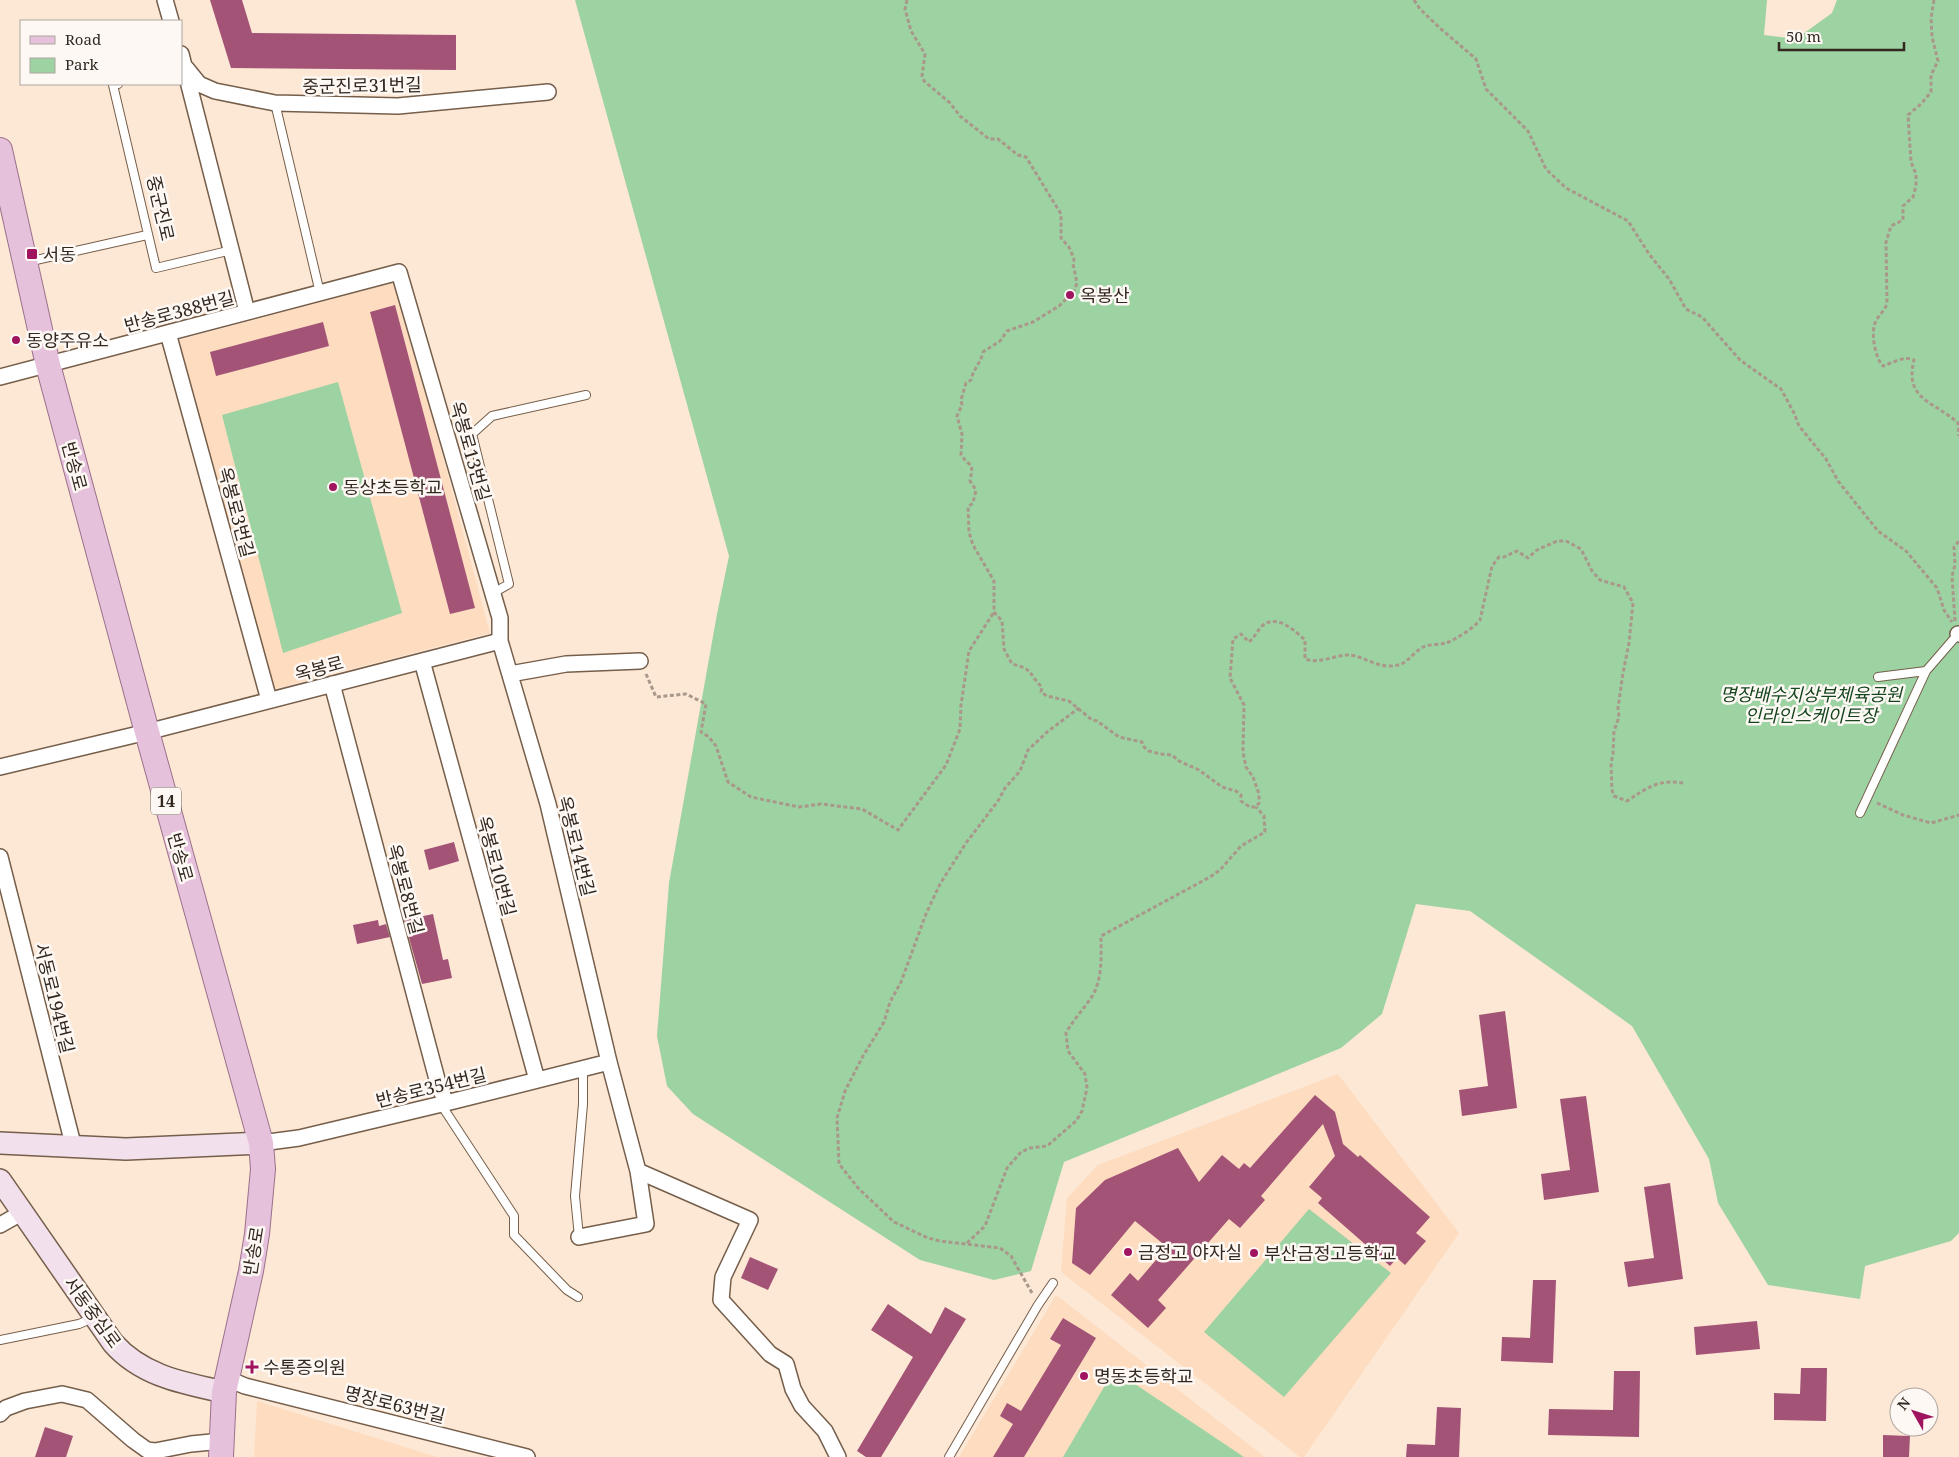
<svg xmlns="http://www.w3.org/2000/svg" width="1959" height="1457" font-family="'Noto Serif','Noto Sans KR',serif">
<rect width="100%" height="100%" fill="#fde8d6"/>
<path fill="#fddcc0" d="M 392,283 L 397,286 L 490,633 L 270,690 L 176,341 Z
M 1338,1074 L 1459,1233 L 1304,1457 L 1300,1457 L 1061,1272 L 1067,1198 L 1098,1165 Z
M 1056,1295 L 1265,1457 L 959,1457 Z
M 257,1401 L 437,1457 L 254,1457 Z"/>
<path fill="#9dd2a2" d="M 575,0 L 1767,0 L 1764,35 L 1796,39 L 1832,13 L 1837,0 L 1959,0 L 1959,1233 L 1951,1241 L 1865,1266 L 1860,1299 L 1768,1285 L 1718,1203 L 1709,1159 L 1632,1026 L 1470,911 L 1416,904 L 1382,1014 L 1341,1048 L 1064,1162 L 1031,1271 L 994,1280 L 920,1260 L 693,1114 L 667,1086 L 657,1036 L 669,883 L 717,614 L 729,556 Z
M 338,382 L 402,613 L 283,653 L 222,415 Z
M 1309,1209 L 1391,1273 L 1284,1397 L 1204,1332 Z
M 1114,1370 L 1244,1457 L 1063,1457 Z"/>
<path fill="#a35376" d="M 210,0 L 242,0 L 252,33 L 456,35 L 456,70 L 231,68 Z
M 395,305 L 475,608 L 450,614 L 370,312 Z
M 323,322 L 329,346 L 216,376 L 210,352 Z
M 454,842 L 459,861 L 429,870 L 424,850 Z
M 433,914 L 443,960 L 448,959 L 452,978 L 422,984 L 404,920 Z
M 378,920 L 379,926 L 386,924 L 390,937 L 357,944 L 353,925 Z
M 1505,1011 L 1517,1108 L 1462,1116 L 1459,1090 L 1488,1086 L 1479,1015 Z
M 1315,1095 L 1335,1112 L 1343,1144 L 1358,1157 L 1360,1155 L 1430,1217 L 1416,1233 L 1426,1241 L 1405,1265 L 1397,1258 L 1390,1266 L 1318,1203 L 1322,1198 L 1309,1187 L 1335,1156 L 1323,1124 L 1261,1196 L 1265,1200 L 1240,1228 L 1229,1219 L 1158,1300 L 1166,1308 L 1148,1328 L 1111,1295 L 1130,1273 L 1138,1281 L 1167,1247 L 1135,1221 L 1090,1275 L 1072,1263 L 1076,1208 L 1105,1180 L 1178,1148 L 1199,1182 L 1222,1155 L 1239,1169 L 1244,1163 L 1250,1168 Z
M 1586,1096 L 1599,1192 L 1544,1200 L 1541,1174 L 1570,1170 L 1560,1099 Z
M 1670,1183 L 1683,1279 L 1628,1287 L 1624,1262 L 1654,1258 L 1644,1187 Z
M 750,1257 L 778,1269 L 768,1290 L 741,1278 Z
M 1533,1280 L 1556,1280 L 1553,1363 L 1501,1361 L 1502,1337 L 1530,1338 Z
M 888,1304 L 931,1334 L 945,1307 L 966,1319 L 881,1457 L 866,1457 L 857,1451 L 913,1357 L 871,1330 Z
M 1063,1318 L 1096,1338 L 1024,1457 L 993,1457 L 1013,1424 L 1000,1416 L 1007,1403 L 1021,1411 L 1061,1345 L 1050,1339 Z
M 1757,1321 L 1760,1349 L 1696,1355 L 1694,1327 Z
M 1801,1368 L 1827,1368 L 1826,1421 L 1774,1420 L 1774,1393 L 1800,1394 Z
M 1614,1371 L 1640,1371 L 1639,1437 L 1548,1435 L 1549,1409 L 1613,1410 Z
M 1437,1407 L 1461,1408 L 1459,1457 L 1406,1457 L 1407,1444 L 1435,1445 Z
M 45,1427 L 73,1436 L 66,1457 L 35,1457 Z
M 1883,1435 L 1910,1436 L 1909,1457 L 1883,1457 Z"/>
<g fill="none" stroke-linecap="round" stroke-linejoin="round">
<defs>
<path id="lane" d="M 118,84 L 113,85 L 156,268 L 232,250
M 275,103 L 320,293
M 27,262 L 147,235
M 493,593 L 509,584 L 472,434 L 492,416 L 586,395
M 1878,677 L 1926,671 L 1958,634
M 1860,813 L 1926,671
M 446,1103 L 444,1109 L 514,1216 L 514,1235 L 567,1290 L 578,1297
M 579,1237 L 575,1196 L 583,1104 L 583,1068
M 0,1340 L 79,1324 L 93,1318
M 949,1457 L 1038,1305 L 1053,1283"/>
<path id="street" d="M 165,0 L 171,21
M 181,54 L 247,312
M 186,68 L 199,84 L 215,91 L 275,103 L 398,106 L 548,92
M 168,333 L 269,700
M 0,377 L 399,272 L 500,618 L 500,641 L 548,804 L 609,1062 L 638,1171 L 750,1220 L 723,1277 L 721,1300 L 770,1354 L 786,1364 L 793,1389 L 802,1406 L 825,1431 L 838,1457
M 1958,634 L 1959,634
M 422,661 L 537,1080
M 510,674 L 566,664 L 640,661
M 332,684 L 438,1083 L 446,1103
M 0,767 L 147,732 L 500,641
M 0,857 L 74,1148
M 261,1143 L 299,1138 L 446,1103 L 609,1062
M 0,1225 L 23,1212
M 579,1237 L 646,1224 L 638,1171
M 226,1378 L 245,1386 L 527,1457
M 0,1414 L 6,1408 L 25,1401 L 62,1394 L 87,1400 L 133,1440 L 147,1450 L 155,1451 L 191,1444 L 222,1441"/>
<path id="secondary" d="M 0,1143 L 126,1149 L 261,1143
M 0,1180 L 113,1343 C 142,1376 183,1383 224,1392"/>
<path id="primary" d="M 0,150 L 48,365 L 147,732 L 261,1143 L 263,1169 L 257,1234 L 251,1271 L 224,1392 L 221,1457"/>
</defs>
<use href="#lane" stroke="#755e4a" stroke-width="10"/>
<use href="#street" stroke="#755e4a" stroke-width="18"/>
<use href="#secondary" stroke="#755e4a" stroke-width="24"/>
<use href="#primary" stroke="#9b718a" stroke-width="26"/>
<path stroke="#a9988a" stroke-width="3" stroke-dasharray="4 2.5" stroke-linecap="butt" d="M 907,0 L 905,9 L 911,31 L 925,54 L 922,76 L 924,81 L 950,103 L 960,116 L 989,139 L 998,139 L 1018,155 L 1026,157 L 1061,214 L 1061,238 L 1069,247 L 1074,259 L 1073,264 L 1077,283 L 1074,291 L 1059,306 L 1033,322 L 1007,331 L 1000,341 L 983,352 C 981,363 973,369 971,380 L 966,383 L 961,400 L 962,405 L 957,416 L 962,434 L 961,455 C 971,469 974,461 970,481 L 976,490 L 973,503 L 968,507 L 969,532 L 973,545 L 994,581 L 994,612 L 1002,621 L 1004,649 L 1012,664 C 1034,669 1028,674 1042,687 L 1041,692 L 1047,696 L 1069,701 L 1092,720 L 1097,721 L 1119,737 L 1142,742 L 1144,747 L 1149,751 L 1160,754 L 1172,755 L 1179,761 L 1199,770 L 1222,787 L 1236,791 L 1241,795 L 1241,801 L 1250,807 L 1256,807 L 1259,803 L 1259,794 L 1253,777 L 1246,767 L 1243,752 L 1244,705 L 1230,678 L 1233,639 L 1241,634 L 1249,642 C 1255,637 1257,631 1262,626 C 1277,613 1295,631 1305,640 L 1305,659 C 1318,664 1333,656 1347,655 C 1361,655 1373,665 1387,666 C 1408,667 1409,655 1423,647 C 1429,644 1439,645 1446,643 C 1455,640 1475,627 1480,620 L 1492,566 L 1499,557 L 1504,557 L 1517,551 L 1528,558 L 1537,550 L 1557,541 L 1566,541 L 1581,549 L 1592,571 L 1600,580 L 1624,587 L 1633,603 L 1629,643 L 1623,673 L 1618,708 L 1619,717 L 1614,731 L 1613,754 L 1611,763 L 1612,790 L 1614,796 L 1627,801 C 1647,788 1658,779 1683,783
M 1414,0 L 1420,9 L 1441,29 L 1476,59 L 1486,89 L 1528,131 L 1545,167 L 1549,172 L 1566,188 L 1628,221 L 1649,254 L 1669,279 L 1686,309 L 1702,317 L 1740,360 L 1781,389 L 1794,413 L 1799,426 L 1826,459 L 1838,481 L 1878,531 L 1906,551 L 1937,588 L 1944,610 L 1952,622
M 1934,0 L 1931,18 L 1932,37 L 1938,61 L 1931,75 L 1931,92 L 1921,104 L 1908,115 L 1911,162 L 1916,174 L 1916,186 L 1913,197 L 1903,206 L 1903,220 L 1891,226 L 1886,242 L 1887,304 C 1884,311 1879,315 1876,321 C 1870,331 1875,358 1883,366 C 1892,363 1905,355 1914,360 C 1904,400 1934,401 1958,423 L 1959,436
M 1955,621 L 1952,576 L 1955,565 L 1954,547 L 1959,541
M 646,674 L 656,697 L 686,694 L 706,704 L 701,732 L 709,737 L 716,746 L 728,782 L 751,797 L 799,807 L 821,804 L 862,809 L 898,830 L 946,765 L 960,729 L 961,705 L 969,651 L 994,612
M 1877,803 L 1903,815 L 1931,823 L 1959,815
M 967,1243 L 985,1226 L 1007,1168 L 1021,1152 L 1030,1148 L 1047,1146 L 1076,1121 L 1082,1111 L 1087,1088 L 1085,1074 L 1068,1051 L 1066,1033 C 1073,1020 1083,1010 1091,998 C 1103,980 1101,957 1101,936 L 1210,877 L 1220,870 L 1241,846 L 1265,832 L 1264,816 L 1256,807
M 1032,1293 L 1011,1256 L 1000,1248 L 940,1241 L 928,1238 L 894,1222 L 859,1189 L 839,1164 L 837,1118 L 845,1091 L 863,1056 L 884,1022 L 890,1002 L 901,982 L 926,914 L 940,884 L 966,843 L 998,801 L 1005,788 L 1020,771 L 1028,750 L 1047,732 L 1079,708"/>
<use href="#lane" stroke="#fff" stroke-width="8"/>
<use href="#street" stroke="#fff" stroke-width="15"/>
<use href="#secondary" stroke="#f2e0ed" stroke-width="21"/>
<use href="#primary" stroke="#e5c1dc" stroke-width="24"/>
</g>
<g fill="#a0145f" stroke="#fef8f4" stroke-width="2">
<rect x="26" y="248" width="12" height="12" rx="2.5"/>
<circle cx="1070" cy="295" r="5"/>
<circle cx="16" cy="340" r="5"/>
<circle cx="333" cy="487" r="5"/>
<circle cx="1128" cy="1252" r="5"/>
<circle cx="1254" cy="1253" r="5"/>
<path d="M249.5 1359.5h5v5h5v5h-5v5h-5v-5h-5v-5h5z"/>
<circle cx="1084" cy="1376" r="5"/>
</g>
<g text-anchor="middle" dominant-baseline="central" stroke-width="5" stroke-linejoin="round" paint-order="stroke">
<rect fill="#fef8f4" stroke="#6f665f" stroke-width="1" x="151" y="787.5" width="30" height="27" rx="4"/>
<g font-size="16" font-weight="bold" fill="#32281f">
<text x="166" y="801">14</text>
</g>
<g font-size="18" fill="#32281f" stroke="#fef8f4">
<text transform="translate(362 85) rotate(-1)">중군진로31번길</text>
<text transform="translate(161 208) rotate(77)">중군진로</text>
<text transform="translate(179 311) rotate(-15)">반송로388번길</text>
<text transform="translate(471 451) rotate(74)">옥봉로13번길</text>
<text transform="translate(75 466) rotate(75)">반송로</text>
<text transform="translate(237 512) rotate(75)">옥봉로3번길</text>
<text transform="translate(319 668) rotate(-15)">옥봉로</text>
<text transform="translate(577 846) rotate(76)">옥봉로14번길</text>
<text transform="translate(181 857) rotate(74)">반송로</text>
<text transform="translate(497 866) rotate(75)">옥봉로10번길</text>
<text transform="translate(406 889) rotate(75)">옥봉로8번길</text>
<text transform="translate(55 998) rotate(76)">서동로194번길</text>
<text transform="translate(431 1087) rotate(-14)">반송로354번길</text>
<text transform="translate(253 1251) rotate(-81)">반송로</text>
<text transform="translate(93 1312) rotate(54)">서동중심로</text>
<text transform="translate(395 1404) rotate(14)">명장로63번길</text>
</g>
<g font-size="18" fill="#32281f" stroke="#fef8f4" text-anchor="start">
<text x="43" y="254">서동</text>
<text x="1080" y="295">옥봉산</text>
<text x="26" y="340">동양주유소</text>
<text x="343" y="487">동상초등학교</text>
<text x="1138" y="1252">금정고 야자실</text>
<text x="1264" y="1253">부산금정고등학교</text>
<text x="263" y="1367">수통증의원</text>
<text x="1094" y="1376">명동초등학교</text>
</g>
<g font-size="18" font-style="italic" fill="#14461e" stroke="#fef8f4">
<text x="1811" y="694">명장배수지상부체육공원<tspan x="1811" dy="21">인라인스케이트장</tspan></text>
</g>
</g>
<rect x="20" y="20" width="162" height="65" fill="#fef8f4" stroke="#aca59f"/>
<rect x="30" y="36" width="25" height="8" fill="#e5c1dc" stroke="#aca59f"/>
<text x="65" y="45" font-size="15" fill="#32281f">Road</text>
<rect x="30" y="58" width="25" height="15" fill="#9dd2a2" stroke="#aca59f"/>
<text x="65" y="70" font-size="15" fill="#32281f">Park</text>
<g transform="translate(1914 1412) rotate(309)"><circle r="24" fill="#fef8f4" stroke="#aca59f"/>
<path d="M0-4L9 19L0 12L-9 19Z" fill="#a0145f"/>
<text y="-8" font-size="14" font-weight="bold" text-anchor="middle" fill="#32281f">N</text>
</g>
<path d="M1779 42v8h125v-8" fill="none" stroke="#32281f" stroke-width="2.5"/>
<text x="1786" y="42" font-size="15" fill="#32281f" stroke="#fef8f4" stroke-width="4" paint-order="stroke">50 m</text>
</svg>
